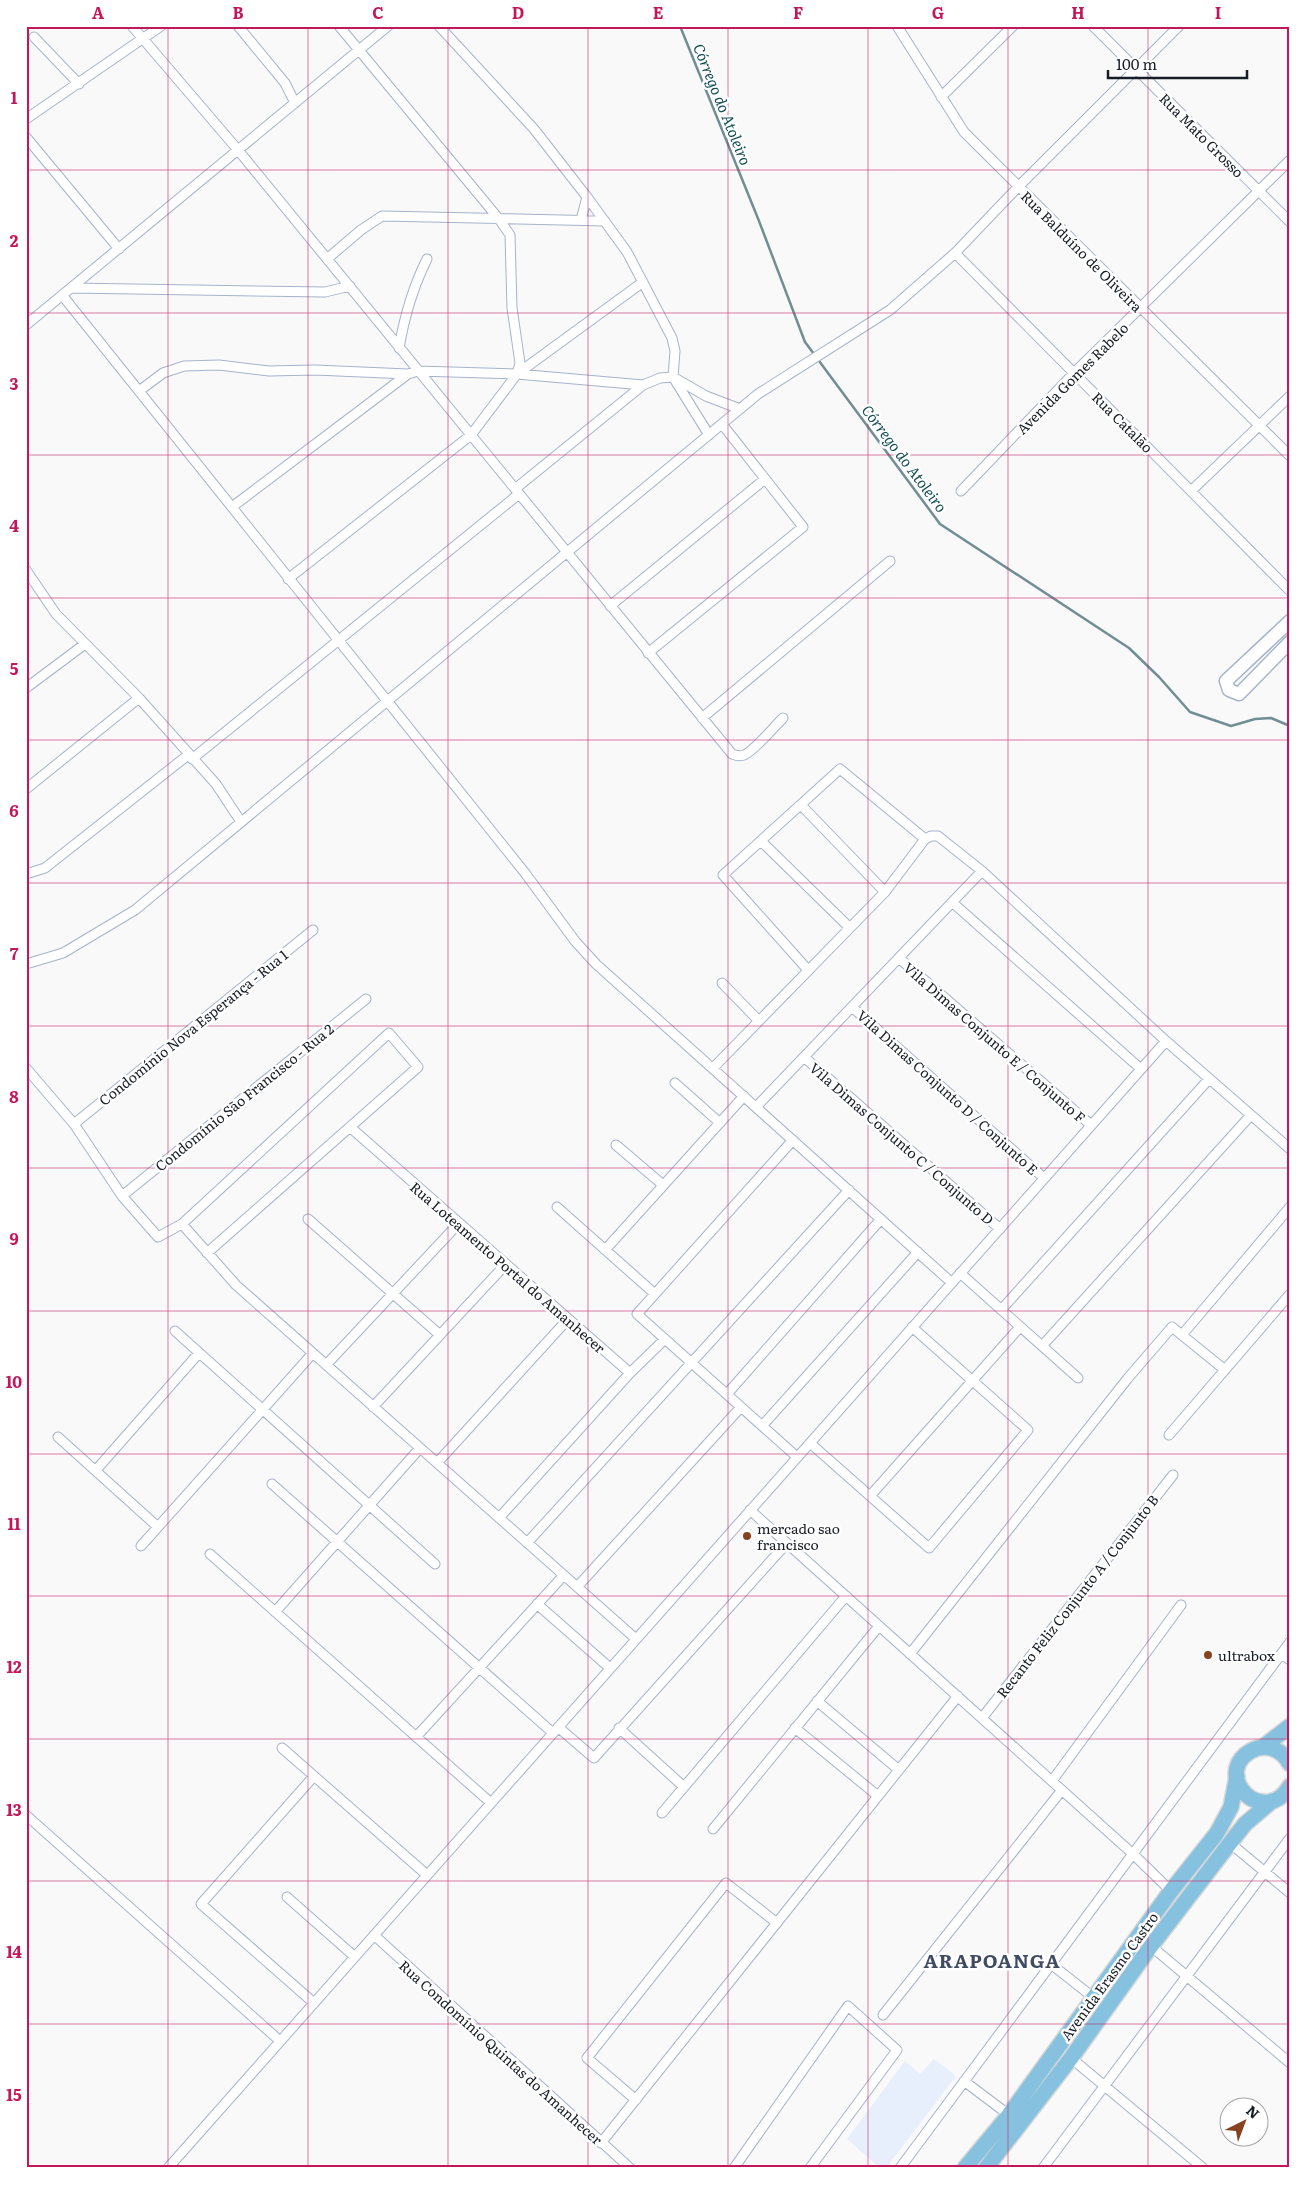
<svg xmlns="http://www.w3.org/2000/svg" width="1316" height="2194" font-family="Literata,serif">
<rect width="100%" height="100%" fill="#f9f9f9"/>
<path fill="#e7effd" d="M 934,2059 L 956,2076 L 886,2168 L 880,2168 L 847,2139 L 905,2061 L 920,2074 Z"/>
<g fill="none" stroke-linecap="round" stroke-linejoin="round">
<path stroke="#708e94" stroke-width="2.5" d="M 680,26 L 759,221 L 805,342 L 940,524 L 1129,648 L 1159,677 L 1190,712 L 1231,726 L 1255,719 L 1271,718 L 1290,726"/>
<defs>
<path id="street" d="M 132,26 L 238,150 L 732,754 C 735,755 739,757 744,755 C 753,752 775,726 783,718
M 238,26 L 285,83 L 295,103
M 439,26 L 534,129 L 587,197 L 627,252 L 672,338 L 675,351 L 673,377 L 709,435
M 897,26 L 964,132 L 1290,456
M 1093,26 L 1290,222
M 34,37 L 79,84
M 941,97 L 1013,26
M 26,119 L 161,26
M 26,137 L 119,249
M 581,220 L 587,197
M 955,253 L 1290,591
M 327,259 L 361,230 L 382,216 L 605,221
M 71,288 L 325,292 L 350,286
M 62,295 L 525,873 L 575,941 L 596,964 L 952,1283
M 26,325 L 388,26
M 399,348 C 404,319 414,285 427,259
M 517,374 L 643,282
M 139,391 L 163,373 L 184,366 L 219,365 L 269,371 L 315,370 L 408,374
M 515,489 L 643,385
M 961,491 L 1074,373 L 1290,160
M 1191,491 L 1290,396
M 232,507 L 408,374 L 418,371 L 517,374 L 643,385 L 660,378 L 673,377 L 706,396 L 740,409
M 26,570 L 56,614 L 139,698 L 216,784 L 241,822
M 288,579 L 471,435 L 517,374 L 520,363 L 512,308 L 510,235 L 499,219 L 339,26
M 610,606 L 765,479
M 648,653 L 803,527 L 722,424
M 26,688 L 85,644
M 702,718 L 890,561
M 192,759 L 519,494
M 26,789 L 139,698
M 801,805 L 885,892
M 761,841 L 850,928
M 26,874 L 45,868 L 188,755
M 953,903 L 1141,1069
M 899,958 L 1091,1125
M 26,964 L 63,953 L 135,910 L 758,394 L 890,310 L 955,253 L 1018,187 L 1179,26
M 808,970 L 723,875 L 840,769 L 925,839
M 722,983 L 759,1021
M 852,1007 L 1044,1178
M 804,1057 L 1000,1229
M 26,1068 L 74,1124 L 122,1196 L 158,1237 L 182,1224 L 389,1033 L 418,1067 L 207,1253
M 713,1068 L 885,892 L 925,839 L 931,836 L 938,836 L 982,871 L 1166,1041 L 1290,1149
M 675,1083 L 720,1123
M 756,1107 L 982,871
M 74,1124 L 313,930
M 350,1127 L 630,1373
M 793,1140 L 637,1314 L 797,1457
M 616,1145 L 663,1185
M 122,1196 L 366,999
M 557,1207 L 655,1294
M 308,1219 L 440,1335
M 182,1224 L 236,1285 L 636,1639
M 605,1250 L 744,1096
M 960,1273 L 1078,1378
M 1001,1310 L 1209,1079
M 175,1331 L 435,1564
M 1182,1335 L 1290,1207
M 1042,1346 L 1251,1115
M 326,1365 L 459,1223
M 727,1394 L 881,1219
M 373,1407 L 506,1264
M 762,1426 L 918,1252
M 1169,1435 L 1290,1294
M 58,1437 L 158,1527
M 810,1443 L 929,1548 L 1028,1430 L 912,1327
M 437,1463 L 568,1319
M 96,1470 L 199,1353
M 272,1484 L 553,1733
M 870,1496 L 1020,1327
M 750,1510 L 1133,1854 L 1171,1891
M 499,1518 L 630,1373 L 665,1339
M 527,1543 L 849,1190
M 141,1546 L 313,1353
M 210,1554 L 491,1803
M 577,1587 L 741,1407
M 537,1604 L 610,1668
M 275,1612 L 420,1448
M 910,1654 L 1128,1378 L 1172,1327 L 1225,1370
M 1281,1654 L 1290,1660
M 817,1701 L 899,1770
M 982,1718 L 1173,1475
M 558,1727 L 594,1758 L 787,1543
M 619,1728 L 684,1787
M 795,1728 L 878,1796
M 416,1737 L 564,1575
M 282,1748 L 427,1875
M 1052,1781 L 1181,1605
M 662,1813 L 846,1596
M 26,1815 L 280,2041
M 713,1829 L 879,1626
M 1230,1843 L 1290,1893
M 287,1897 L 355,1957
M 374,1935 L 630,2168
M 1151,1946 L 1290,2063
M 1051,1964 L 1094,1998
M 314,2003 L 201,1904 L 314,1776
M 883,2015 L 1062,1790
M 1071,2058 L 1203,2168
M 964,2081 L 1009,2115
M 636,2100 L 587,2058 L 726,1883 L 777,1923
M 601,2143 L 958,1696
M 168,2168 L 1166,1041
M 734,2168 L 848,2006 L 897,2050 L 810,2168
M 900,2168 L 1290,1642
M 1043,2168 L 1290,1838"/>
<path id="secondary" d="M 1290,621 L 1226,681 L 1229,690 L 1239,694 L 1290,642"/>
<path id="primary" d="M 1263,1747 L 1290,1726
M 1290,1764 C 1270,1727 1219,1759 1242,1790 C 1247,1797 1253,1801 1262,1802 C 1274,1804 1284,1796 1290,1786
M 965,2168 L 1009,2115 L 1171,1891 L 1217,1833 L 1231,1807 L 1237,1776
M 986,2168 L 1071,2058 L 1151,1946 L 1230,1843 L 1245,1824 L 1272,1801"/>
</defs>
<use href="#street" stroke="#a5b3cd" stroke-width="11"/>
<use href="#secondary" stroke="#a5b3cd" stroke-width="15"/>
<use href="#primary" stroke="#d5d6d8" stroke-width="18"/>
<use href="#street" stroke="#fff" stroke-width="9"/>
<use href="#secondary" stroke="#fff" stroke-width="12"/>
<use href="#primary" stroke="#86c2e0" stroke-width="15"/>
</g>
<path fill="none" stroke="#c2185b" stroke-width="1" stroke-opacity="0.55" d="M 168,26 L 168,2168M 308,26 L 308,2168M 448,26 L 448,2168M 588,26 L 588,2168M 728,26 L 728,2168M 868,26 L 868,2168M 1008,26 L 1008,2168M 1148,26 L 1148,2168M 26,170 L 1290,170M 26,313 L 1290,313M 26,455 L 1290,455M 26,598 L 1290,598M 26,740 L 1290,740M 26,883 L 1290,883M 26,1026 L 1290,1026M 26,1168 L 1290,1168M 26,1311 L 1290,1311M 26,1454 L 1290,1454M 26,1596 L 1290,1596M 26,1739 L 1290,1739M 26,1881 L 1290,1881M 26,2024 L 1290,2024"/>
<g fill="#89421f" stroke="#fff" stroke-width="2">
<circle cx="747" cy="1536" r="5"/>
<circle cx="1208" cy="1655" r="5"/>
</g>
<g text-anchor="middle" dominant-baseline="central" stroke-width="5" stroke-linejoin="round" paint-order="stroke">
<g font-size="14" fill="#171d26" stroke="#fff">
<text transform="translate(1202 135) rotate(45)">Rua Mato Grosso</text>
<text transform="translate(1082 251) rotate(45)">Rua Balduíno de Oliveira</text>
<text transform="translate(1072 378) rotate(-45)">Avenida Gomes Rabelo</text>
<text transform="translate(1123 422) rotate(45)">Rua Catalão</text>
<text transform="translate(193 1027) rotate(-39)">Condomínio Nova Esperança - Rua 1</text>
<text transform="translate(995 1042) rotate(41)">Vila Dimas Conjunto E / Conjunto F</text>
<text transform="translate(948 1092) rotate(42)">Vila Dimas Conjunto D / Conjunto E</text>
<text transform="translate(244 1097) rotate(-39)">Condomínio São Francisco - Rua 2</text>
<text transform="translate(902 1143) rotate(41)">Vila Dimas Conjunto C / Conjunto D</text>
<text transform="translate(508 1267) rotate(41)">Rua Loteamento Portal do Amanhecer</text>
<text transform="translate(1077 1596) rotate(-52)">Recanto Feliz Conjunto A / Conjunto B</text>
<text transform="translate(1109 1976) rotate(-54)">Avenida Erasmo Castro</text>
<text transform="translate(501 2052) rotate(42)">Rua Condomínio Quintas do Amanhecer</text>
</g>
<g font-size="14" fill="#171d26" stroke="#fff" text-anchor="start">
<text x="757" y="1528">mercado sao<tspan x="757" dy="16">francisco</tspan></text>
<text x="1218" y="1655">ultrabox</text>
</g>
<g font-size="15" font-style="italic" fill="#154f56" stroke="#fff">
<text transform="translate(723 104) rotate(68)">Córrego do Atoleiro</text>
<text transform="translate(905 458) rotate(53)">Córrego do Atoleiro</text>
</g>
<g font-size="19" font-weight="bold" letter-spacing="1" fill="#404c62" stroke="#fff">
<text x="992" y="1960">ARAPOANGA</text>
</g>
</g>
<rect width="1316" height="2194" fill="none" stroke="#ffffff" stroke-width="55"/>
<g transform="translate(1244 2122) rotate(42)"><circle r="24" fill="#ffffff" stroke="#a2a5a8"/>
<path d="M0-4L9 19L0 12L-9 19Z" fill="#89421f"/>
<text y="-8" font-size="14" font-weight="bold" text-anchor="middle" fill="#171d26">N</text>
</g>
<path d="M1108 70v8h139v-8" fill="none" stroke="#171d26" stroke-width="2.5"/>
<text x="1116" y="70" font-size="15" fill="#171d26" stroke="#ffffff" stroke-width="4" paint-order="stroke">100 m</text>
<rect x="28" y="28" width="1260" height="2138" fill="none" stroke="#c2185b" stroke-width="2"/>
<g font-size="16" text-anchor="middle" font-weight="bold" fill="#c2185b">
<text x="98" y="19">A</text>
<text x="238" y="19">B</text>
<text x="378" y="19">C</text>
<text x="518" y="19">D</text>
<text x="658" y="19">E</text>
<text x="798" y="19">F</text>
<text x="938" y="19">G</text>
<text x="1078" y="19">H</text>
<text x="1218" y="19">I</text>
<text x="14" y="104">1</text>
<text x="14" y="247">2</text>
<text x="14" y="390">3</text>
<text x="14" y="532">4</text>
<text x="14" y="675">5</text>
<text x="14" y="817">6</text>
<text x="14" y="960">7</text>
<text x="14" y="1103">8</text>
<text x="14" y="1245">9</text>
<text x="14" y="1388">10</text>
<text x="14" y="1530">11</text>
<text x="14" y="1673">12</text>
<text x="14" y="1816">13</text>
<text x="14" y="1958">14</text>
<text x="14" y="2101">15</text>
</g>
</svg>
